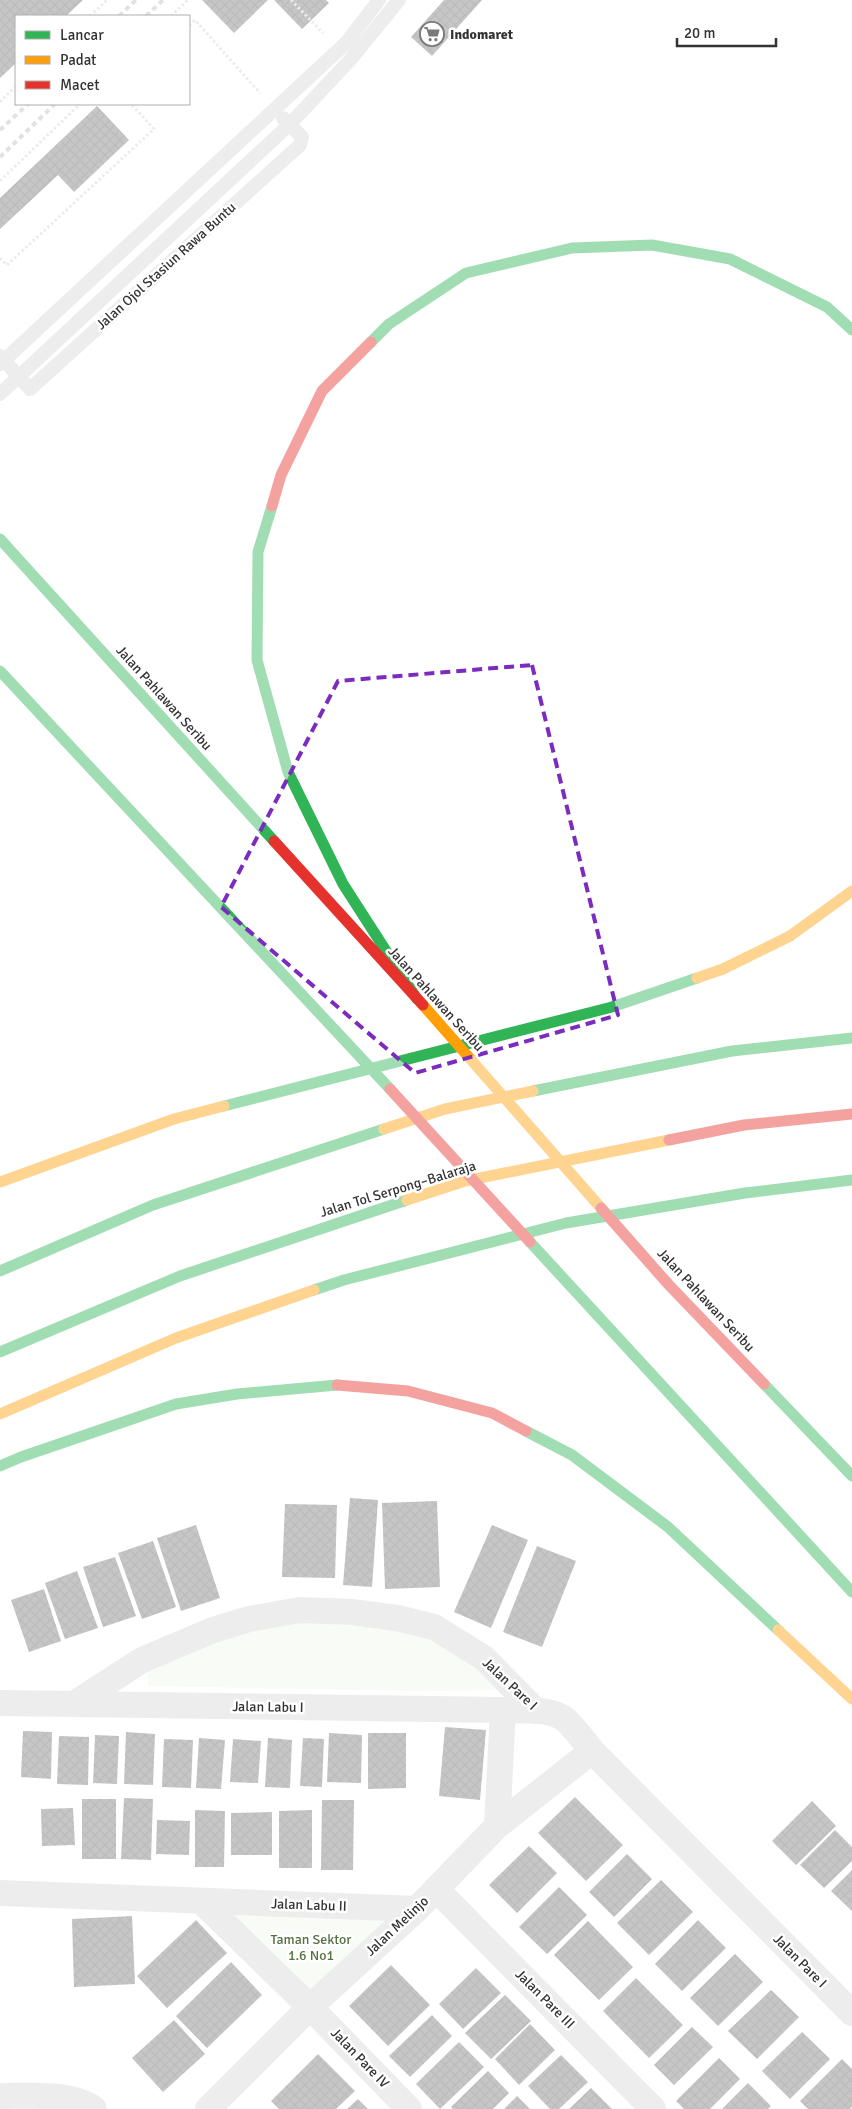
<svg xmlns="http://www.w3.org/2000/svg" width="852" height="2109" font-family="Signika,sans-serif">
<defs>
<pattern id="building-cross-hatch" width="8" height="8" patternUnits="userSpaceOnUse" patternTransform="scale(1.25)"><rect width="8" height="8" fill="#818181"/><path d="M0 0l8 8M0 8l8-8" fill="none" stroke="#6a6a6a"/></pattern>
</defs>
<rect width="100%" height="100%" fill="#fff"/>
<path fill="#f1f5ed" d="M 273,1619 L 429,1632 L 471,1646 L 501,1690 L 430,1691 L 148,1686 L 148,1669 Z
M 212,1905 L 406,1913 L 311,2000 Z"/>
<path fill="url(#building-cross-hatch)" d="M 0,0 L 83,0 L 66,16 L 16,16 L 16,63 L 0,78 Z
M 202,0 L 268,0 L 234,33 Z
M 274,0 L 326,0 L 329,3 L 302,29 Z
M 444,0 L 482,0 L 432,56 L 411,37 Z
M 97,106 L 129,140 L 74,192 L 58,175 L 0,229 L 0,198 Z
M 350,1498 L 378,1500 L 372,1587 L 343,1585 Z
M 437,1501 L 440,1587 L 385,1589 L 382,1503 Z
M 285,1504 L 337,1505 L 335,1578 L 282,1577 Z
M 196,1525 L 220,1598 L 181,1611 L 157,1538 Z
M 492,1525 L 528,1540 L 491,1628 L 454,1612 Z
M 153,1541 L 176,1607 L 142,1619 L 118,1553 Z
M 537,1546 L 576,1561 L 542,1647 L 503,1632 Z
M 115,1557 L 136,1616 L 103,1627 L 83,1567 Z
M 77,1571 L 98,1628 L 65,1639 L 45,1583 Z
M 44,1589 L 61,1641 L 29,1652 L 11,1600 Z
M 445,1727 L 486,1730 L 480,1800 L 439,1796 Z
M 23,1731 L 52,1732 L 51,1779 L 21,1777 Z
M 126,1732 L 155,1734 L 153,1785 L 124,1784 Z
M 329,1733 L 362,1735 L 361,1783 L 327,1782 Z
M 368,1733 L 406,1733 L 406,1788 L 368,1789 Z
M 95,1735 L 119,1736 L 117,1784 L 93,1783 Z
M 59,1736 L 89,1737 L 88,1785 L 57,1784 Z
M 199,1738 L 225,1740 L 221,1789 L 196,1788 Z
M 268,1738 L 292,1740 L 290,1788 L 265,1787 Z
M 303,1738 L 324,1739 L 322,1787 L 300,1786 Z
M 164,1739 L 193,1740 L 191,1788 L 162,1787 Z
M 233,1739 L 261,1741 L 258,1783 L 230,1782 Z
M 575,1797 L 623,1845 L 586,1881 L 538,1833 Z
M 124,1798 L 153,1799 L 151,1860 L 121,1859 Z
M 82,1799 L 116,1799 L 116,1859 L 82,1859 Z
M 322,1800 L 354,1800 L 353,1870 L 321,1870 Z
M 812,1801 L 836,1826 L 796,1865 L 772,1841 Z
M 73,1808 L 75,1845 L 42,1846 L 41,1809 Z
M 195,1810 L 225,1811 L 224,1867 L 195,1867 Z
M 312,1810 L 312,1868 L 279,1868 L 279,1811 Z
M 272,1812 L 272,1855 L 231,1855 L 231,1813 Z
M 157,1820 L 190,1821 L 189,1855 L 156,1854 Z
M 835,1830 L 852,1847 L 852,1861 L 824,1888 L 800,1865 Z
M 529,1846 L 557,1873 L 517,1913 L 489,1885 Z
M 627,1854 L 652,1879 L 614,1917 L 589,1892 Z
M 852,1870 L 852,1911 L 831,1891 Z
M 661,1880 L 693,1912 L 649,1955 L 617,1923 Z
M 559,1887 L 587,1915 L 547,1954 L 519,1927 Z
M 132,1916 L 135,1984 L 74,1987 L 72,1919 Z
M 196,1920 L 227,1953 L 167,2008 L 137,1976 Z
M 698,1920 L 726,1948 L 682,1991 L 655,1964 Z
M 588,1921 L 633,1967 L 599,2000 L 554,1955 Z
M 735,1954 L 763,1982 L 718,2026 L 690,1998 Z
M 231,1962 L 262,1995 L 207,2048 L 176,2016 Z
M 391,1965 L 430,2005 L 388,2046 L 349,2006 Z
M 476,1968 L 501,1993 L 463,2029 L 439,2004 Z
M 636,1978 L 683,2025 L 649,2058 L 603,2011 Z
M 771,1990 L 799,2017 L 757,2059 L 728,2031 Z
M 505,1995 L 531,2021 L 491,2059 L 465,2033 Z
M 432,2015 L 452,2036 L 410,2077 L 389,2056 Z
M 174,2020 L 205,2054 L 163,2092 L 132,2058 Z
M 530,2024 L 555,2050 L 519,2085 L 495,2059 Z
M 692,2027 L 713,2047 L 674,2085 L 654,2065 Z
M 802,2032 L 830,2059 L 790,2099 L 762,2071 Z
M 459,2042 L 484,2067 L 440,2109 L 416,2084 Z
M 318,2054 L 355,2091 L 336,2109 L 279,2109 L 271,2101 Z
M 561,2055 L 588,2082 L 559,2109 L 550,2109 L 528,2086 Z
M 719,2058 L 740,2079 L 710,2109 L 684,2109 L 676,2101 Z
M 842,2059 L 852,2069 L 852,2107 L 850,2109 L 808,2109 L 800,2101 Z
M 488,2071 L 509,2093 L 493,2109 L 453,2109 L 451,2107 Z
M 748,2083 L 771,2106 L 768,2109 L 722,2109 Z
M 591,2088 L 612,2109 L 569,2109 Z
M 517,2096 L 530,2109 L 504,2109 Z
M 358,2099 L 368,2109 L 347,2109 Z"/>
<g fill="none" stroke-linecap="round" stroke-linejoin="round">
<path stroke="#d6d6d6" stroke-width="3" stroke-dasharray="2.5 2.5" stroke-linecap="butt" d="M 291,0 L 323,33
M 90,16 L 107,0
M 171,16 L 188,0
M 189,25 L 195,20 L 260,93
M 0,102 L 16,86
M 0,181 L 80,104
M 0,258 L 7,265 L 154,129 L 131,104"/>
<path stroke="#d7d7d7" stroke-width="14" d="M 0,356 L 30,389 L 300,145 L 302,137 L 283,118
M 0,364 L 346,43 L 379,0
M 0,394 L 290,124 L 350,60 L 399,0"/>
<path stroke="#d7d7d7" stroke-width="26" d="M 0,1703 L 503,1710 C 523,1711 551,1707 567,1721 C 576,1730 584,1741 592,1751 L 852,2013
M 74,1704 L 142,1660 L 213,1630 L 249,1619 L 300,1610 L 352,1612 L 397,1618 L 434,1627 L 484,1658 L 536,1711
M 497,1826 L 503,1710
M 436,1889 L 653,2109
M 0,1893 L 417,1909
M 201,1901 L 310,2007 L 409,2109
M 0,2096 C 28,2096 71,2092 94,2109
M 208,2109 L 310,2007 L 417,1909 L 497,1826 L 592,1751"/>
<path stroke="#30b455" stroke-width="11" d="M 371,342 L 389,324 L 466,273 L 572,248 L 652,245 L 730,259 L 827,307 L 852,330
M 272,506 L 258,552 L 257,660 L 288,772 L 343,884 L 417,999
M 0,539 L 274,841
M 0,671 L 390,1089
M 533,1091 L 732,1051 L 852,1038
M 224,1106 L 612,1007 L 697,978
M 530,1242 L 852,1592
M 0,1271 L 153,1205 L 384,1129
M 314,1290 L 344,1280 L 566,1223 L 745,1193 L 852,1180
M 0,1352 L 180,1276 L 407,1200
M 764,1384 L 852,1476
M 526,1431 L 572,1455 L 668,1527 L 778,1630
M 0,1466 L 21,1457 L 176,1404 L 237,1394 L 337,1385"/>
<path stroke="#ff9f0a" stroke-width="11" d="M 697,978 L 723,969 L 790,936 L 852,891
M 423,1005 L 601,1208
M 384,1129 L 445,1109 L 533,1091
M 0,1182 L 174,1119 L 224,1106
M 407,1200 L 465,1181 L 669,1140
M 0,1414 L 176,1338 L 314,1290
M 778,1630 L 852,1699"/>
<path stroke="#e5322d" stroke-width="11" d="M 272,506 L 281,475 L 322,391 L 371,342
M 274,841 L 423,1005
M 390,1089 L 530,1242
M 669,1140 L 744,1125 L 852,1114
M 601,1208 L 669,1285 L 764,1384
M 337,1385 L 408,1391 L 492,1413 L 526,1431"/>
<path stroke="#bebebe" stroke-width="4" stroke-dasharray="5 4" stroke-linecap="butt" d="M 119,16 L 136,0
M 146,16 L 163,0
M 0,130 L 28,104
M 0,157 L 55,104"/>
</g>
<path d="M0 0H852V2109H0ZM 532,665 L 618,1015 L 415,1073 L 221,907 L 338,681 Z" fill="#fff" fill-opacity=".55" fill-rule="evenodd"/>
<path fill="none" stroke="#7b2cbf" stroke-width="4" stroke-dasharray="10 6" stroke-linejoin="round" d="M 532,665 L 618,1015 L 415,1073 L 221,907 L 338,681 Z"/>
<defs>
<symbol id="supermarket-ring" viewBox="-11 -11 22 22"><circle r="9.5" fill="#fff" stroke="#7a7a7a" stroke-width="1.5"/><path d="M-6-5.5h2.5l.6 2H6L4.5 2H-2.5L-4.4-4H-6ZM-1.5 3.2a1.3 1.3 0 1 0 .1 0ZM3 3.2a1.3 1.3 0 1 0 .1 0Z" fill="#7a7a7a"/></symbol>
</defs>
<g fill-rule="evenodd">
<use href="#supermarket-ring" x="418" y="20" width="28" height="28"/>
</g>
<g text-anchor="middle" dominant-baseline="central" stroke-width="5" stroke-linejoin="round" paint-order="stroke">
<g font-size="14" font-weight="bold" fill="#333" stroke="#fff" text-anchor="start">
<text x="450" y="34">Indomaret</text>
</g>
<g font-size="14" fill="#333" stroke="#fff">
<text transform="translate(166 266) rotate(-42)">Jalan Ojol Stasiun Rawa Buntu</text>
<text transform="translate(164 698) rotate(48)">Jalan Pahlawan Seribu</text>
<text transform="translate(436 999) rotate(48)">Jalan Pahlawan Seribu</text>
<text transform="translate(398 1189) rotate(-17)">Jalan Tol Serpong–Balaraja</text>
<text transform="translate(706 1300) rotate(47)">Jalan Pahlawan Seribu</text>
<text transform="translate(510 1684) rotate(43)">Jalan Pare I</text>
<text transform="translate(268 1707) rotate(1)">Jalan Labu I</text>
<text transform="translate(309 1905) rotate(2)">Jalan Labu II</text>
<text transform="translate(397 1926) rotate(-43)">Jalan Melinjo</text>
<text transform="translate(800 1961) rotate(45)">Jalan Pare I</text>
<text transform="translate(545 1999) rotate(45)">Jalan Pare III</text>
<text transform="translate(360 2058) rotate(46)">Jalan Pare IV</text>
</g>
<g font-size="14" fill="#56703f" stroke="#fff">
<text x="311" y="1939">Taman Sektor<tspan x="311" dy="16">1.6 No1</tspan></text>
</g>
</g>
<rect x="15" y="15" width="175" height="90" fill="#ffffff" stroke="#adadad"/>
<rect x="25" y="31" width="25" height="8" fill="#30b455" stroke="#adadad"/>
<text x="60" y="40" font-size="15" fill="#333333">Lancar</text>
<rect x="25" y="56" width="25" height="8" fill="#ff9f0a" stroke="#adadad"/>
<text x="60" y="65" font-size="15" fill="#333333">Padat</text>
<rect x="25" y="81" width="25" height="8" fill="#e5322d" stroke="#adadad"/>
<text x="60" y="90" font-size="15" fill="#333333">Macet</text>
<path d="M677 38v8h99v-8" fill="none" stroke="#333333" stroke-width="2.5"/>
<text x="684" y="38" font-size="15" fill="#333333" stroke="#ffffff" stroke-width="4" paint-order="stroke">20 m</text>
</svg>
